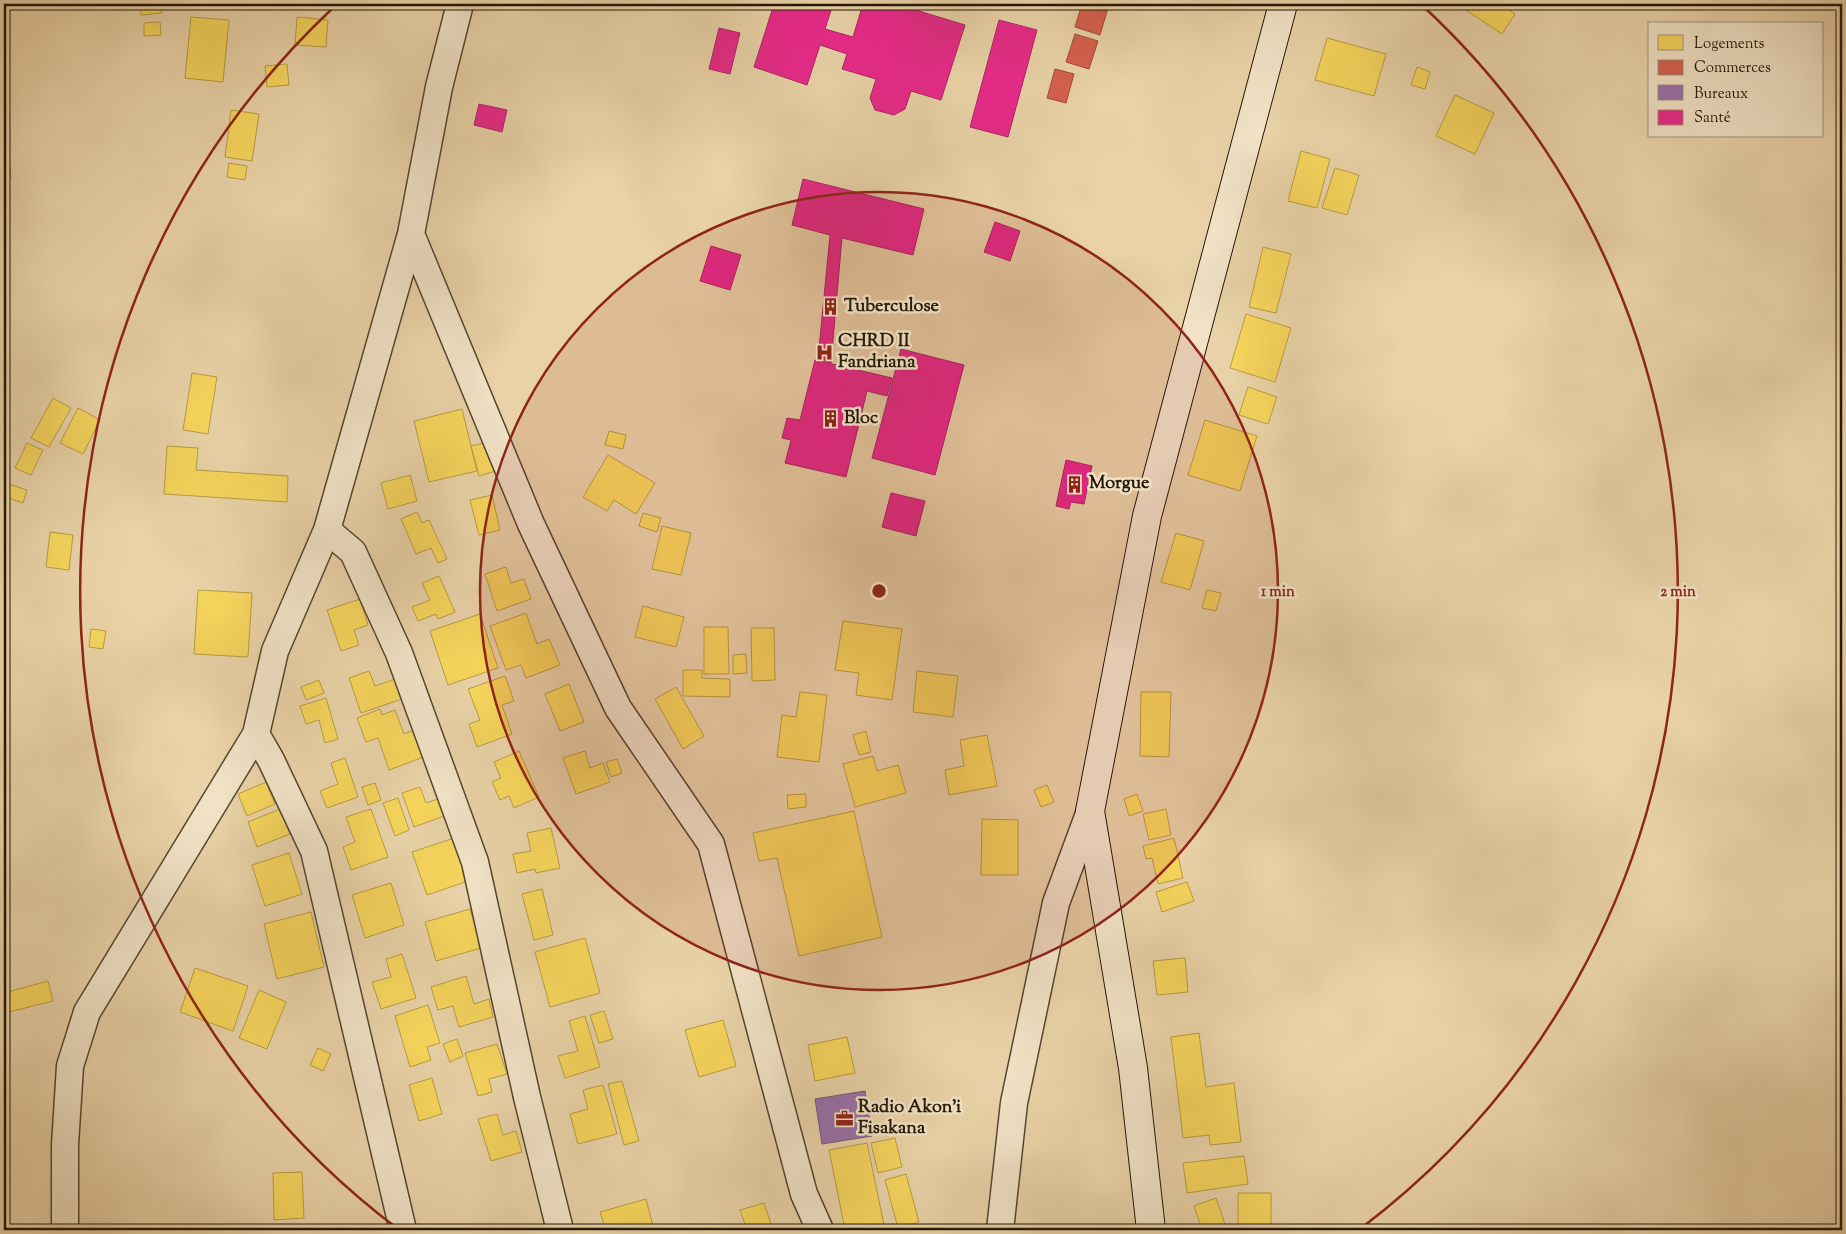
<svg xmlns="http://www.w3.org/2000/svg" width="1846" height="1234" font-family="'Sorts Mill Goudy',serif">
<rect width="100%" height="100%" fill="#e9d2a7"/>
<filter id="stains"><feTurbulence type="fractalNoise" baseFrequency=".004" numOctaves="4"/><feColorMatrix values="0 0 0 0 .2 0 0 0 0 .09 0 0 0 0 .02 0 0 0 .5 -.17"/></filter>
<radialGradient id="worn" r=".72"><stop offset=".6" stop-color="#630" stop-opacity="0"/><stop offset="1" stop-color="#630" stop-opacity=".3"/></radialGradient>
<path fill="#f6d55c" stroke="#b79c42" d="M 140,4 L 161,4 L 162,13 L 141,15 Z
M 1457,4 L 1500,4 L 1515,14 L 1502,34 Z
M 191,17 L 229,20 L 223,82 L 185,78 Z
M 297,17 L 328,20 L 326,47 L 295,45 Z
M 160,22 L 161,35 L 144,36 L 144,23 Z
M 1327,38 L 1386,54 L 1374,96 L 1315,80 Z
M 287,64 L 289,85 L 267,87 L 265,66 Z
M 1417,67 L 1430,72 L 1425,89 L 1411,85 Z
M 1455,95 L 1494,113 L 1475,154 L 1436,136 Z
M 231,110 L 259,114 L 252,161 L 225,157 Z
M 4,111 L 11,178 L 4,179 Z
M 1301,151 L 1330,159 L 1317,208 L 1288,201 Z
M 229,163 L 247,166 L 245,180 L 227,177 Z
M 1335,168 L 1359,175 L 1347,215 L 1322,208 Z
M 1263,247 L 1291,254 L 1276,313 L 1249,307 Z
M 1246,314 L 1291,328 L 1275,382 L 1230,368 Z
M 192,373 L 217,377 L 208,434 L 183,430 Z
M 1248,387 L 1277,397 L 1268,424 L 1239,415 Z
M 53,398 L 71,408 L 49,447 L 31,438 Z
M 78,408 L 100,420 L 83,454 L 60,443 Z
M 462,409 L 477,471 L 429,482 L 414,421 Z
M 1205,420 L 1257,436 L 1240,491 L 1188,475 Z
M 609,431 L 626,435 L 623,449 L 605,445 Z
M 488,442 L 496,471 L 479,476 L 471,446 Z
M 27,443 L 43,450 L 31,475 L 15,468 Z
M 167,446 L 198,448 L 196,470 L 288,476 L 287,502 L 164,494 Z
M 608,455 L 655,483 L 636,514 L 614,500 L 607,511 L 583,497 Z
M 410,475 L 417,501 L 388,509 L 381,483 Z
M 9,484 L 27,490 L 23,503 L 5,497 Z
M 492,495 L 500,530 L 479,535 L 470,500 Z
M 417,512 L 422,523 L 429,520 L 447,559 L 438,563 L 431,548 L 416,554 L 401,519 Z
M 643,513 L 661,518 L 657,532 L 639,526 Z
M 662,526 L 691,533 L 681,575 L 652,569 Z
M 50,532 L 73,535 L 69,570 L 46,567 Z
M 1176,533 L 1204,541 L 1190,590 L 1161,582 Z
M 506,567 L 511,583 L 524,579 L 531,599 L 497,611 L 485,574 Z
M 439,576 L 455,612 L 438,619 L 436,614 L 418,621 L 412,607 L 430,600 L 422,583 Z
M 198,590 L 252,593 L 248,657 L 194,654 Z
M 1207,590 L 1221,593 L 1216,611 L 1202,608 Z
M 360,599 L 368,625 L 354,630 L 359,645 L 341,651 L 327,610 Z
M 643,606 L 684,617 L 676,647 L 635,637 Z
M 526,613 L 537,644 L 549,639 L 560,665 L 526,678 L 521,665 L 506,670 L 490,626 Z
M 480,614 L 498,668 L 448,685 L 430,631 Z
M 843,621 L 902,629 L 892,700 L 856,695 L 859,673 L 835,670 Z
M 704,627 L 728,627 L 729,674 L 704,674 Z
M 751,628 L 774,628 L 775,680 L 752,681 Z
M 91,629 L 106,631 L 103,649 L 89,647 Z
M 746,654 L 747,673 L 733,674 L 733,655 Z
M 683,670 L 702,670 L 702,678 L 730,679 L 730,697 L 683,696 Z
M 369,671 L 375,686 L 395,679 L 402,699 L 361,713 L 349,678 Z
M 917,671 L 958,676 L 953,717 L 913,712 Z
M 505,676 L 514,701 L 502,705 L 512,734 L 477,747 L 469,724 L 480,720 L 468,689 Z
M 319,680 L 324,693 L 306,700 L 301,687 Z
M 569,684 L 584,722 L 560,731 L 545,694 Z
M 676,687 L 704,736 L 683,749 L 655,699 Z
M 800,692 L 827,695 L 819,762 L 777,757 L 782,715 L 796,717 Z
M 1141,692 L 1171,692 L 1169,757 L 1140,756 Z
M 326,698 L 338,739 L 325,743 L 319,720 L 306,724 L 300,706 Z
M 380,709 L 382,715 L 395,710 L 404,734 L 416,729 L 426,756 L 389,770 L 378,738 L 366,742 L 357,718 Z
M 866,731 L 871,752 L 859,755 L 853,735 Z
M 987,735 L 997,786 L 949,795 L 945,770 L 964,766 L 960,740 Z
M 519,751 L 539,797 L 514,808 L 509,796 L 500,800 L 492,782 L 501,778 L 494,762 Z
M 585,751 L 590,768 L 603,763 L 610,782 L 576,794 L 563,758 Z
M 873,756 L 877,771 L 898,765 L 906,793 L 855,807 L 843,764 Z
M 345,758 L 358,797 L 327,808 L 320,791 L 338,784 L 331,763 Z
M 617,759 L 622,773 L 611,777 L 606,762 Z
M 266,782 L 275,804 L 247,816 L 238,794 Z
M 375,783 L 381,800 L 368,805 L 362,787 Z
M 1047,785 L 1054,802 L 1041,807 L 1034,790 Z
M 420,787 L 426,803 L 444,797 L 450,814 L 414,827 L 402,793 Z
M 806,794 L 806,807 L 788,809 L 787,795 Z
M 1137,794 L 1143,811 L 1129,816 L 1124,799 Z
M 398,798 L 409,830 L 395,836 L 383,803 Z
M 280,809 L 290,834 L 257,847 L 248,822 Z
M 371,809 L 388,857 L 351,870 L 343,847 L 355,842 L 346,817 Z
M 1166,809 L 1171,835 L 1149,840 L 1143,814 Z
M 854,811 L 882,937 L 799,956 L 777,858 L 759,861 L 753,833 Z
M 982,819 L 1018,820 L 1018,875 L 981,875 Z
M 551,828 L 560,868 L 536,873 L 535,869 L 517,873 L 513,854 L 531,851 L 527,833 Z
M 454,838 L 468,881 L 427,895 L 412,852 Z
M 1174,838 L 1183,878 L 1158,884 L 1152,858 L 1146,859 L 1143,846 Z
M 289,853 L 302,894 L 265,906 L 252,865 Z
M 1187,882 L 1194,901 L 1162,912 L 1156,892 Z
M 391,883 L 404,925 L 365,938 L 352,895 Z
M 542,889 L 553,935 L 534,940 L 522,894 Z
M 470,909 L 481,948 L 436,961 L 425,922 Z
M 311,912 L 324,967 L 277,979 L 264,924 Z
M 585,938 L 600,993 L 550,1007 L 535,952 Z
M 402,954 L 416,998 L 381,1009 L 372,982 L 391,977 L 386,959 Z
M 1185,958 L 1188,992 L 1157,995 L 1153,961 Z
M 195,968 L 248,986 L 233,1031 L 180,1012 Z
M 466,976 L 474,1004 L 489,999 L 493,1017 L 459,1027 L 453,1006 L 438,1010 L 431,987 Z
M 48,981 L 53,1001 L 5,1013 L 4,993 Z
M 259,990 L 286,1002 L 267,1049 L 239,1038 Z
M 428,1005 L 440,1043 L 427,1047 L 431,1060 L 410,1067 L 395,1016 Z
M 604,1011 L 613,1039 L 599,1043 L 590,1015 Z
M 585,1016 L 600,1067 L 565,1078 L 558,1056 L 578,1051 L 569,1021 Z
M 723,1020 L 736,1066 L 699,1077 L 685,1030 Z
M 1199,1033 L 1206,1087 L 1234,1083 L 1241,1142 L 1210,1145 L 1209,1135 L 1183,1138 L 1171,1037 Z
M 847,1037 L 855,1073 L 815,1081 L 808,1045 Z
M 457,1039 L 463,1056 L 450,1062 L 443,1044 Z
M 497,1044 L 507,1074 L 489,1079 L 492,1092 L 478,1096 L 465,1053 Z
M 318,1048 L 331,1054 L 323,1071 L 310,1065 Z
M 432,1078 L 442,1114 L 419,1121 L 409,1085 Z
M 622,1081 L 639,1141 L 624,1145 L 608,1084 Z
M 603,1085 L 617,1134 L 578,1144 L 570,1114 L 588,1109 L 583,1090 Z
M 497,1114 L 503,1135 L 516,1131 L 522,1152 L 491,1161 L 478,1119 Z
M 895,1138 L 902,1167 L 878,1173 L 871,1143 Z
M 867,1143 L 885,1230 L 845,1230 L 829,1150 Z
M 1244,1156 L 1248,1184 L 1187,1193 L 1183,1163 Z
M 302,1172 L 304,1218 L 274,1220 L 273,1173 Z
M 906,1174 L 919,1222 L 898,1228 L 885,1180 Z
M 1238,1193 L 1271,1193 L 1271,1230 L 1238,1230 Z
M 1216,1198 L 1227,1230 L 1202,1230 L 1194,1206 Z
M 646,1199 L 654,1230 L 606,1230 L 600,1212 Z
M 764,1203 L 773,1230 L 747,1230 L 740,1210 Z"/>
<path fill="#d6604d" stroke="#a04a38" d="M 1082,4 L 1093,4 L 1108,8 L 1100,35 L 1075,27 Z
M 1075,34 L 1098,41 L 1089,69 L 1066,62 Z
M 1055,69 L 1074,74 L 1066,103 L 1047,98 Z"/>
<path fill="#9970ab" stroke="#76557a" d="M 865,1091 L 872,1136 L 822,1144 L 815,1099 Z"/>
<path fill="#e7298a" stroke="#ac2463" d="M 774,4 L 833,4 L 825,29 L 853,37 L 863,4 L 896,4 L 965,25 L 941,100 L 911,91 L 905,109 L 894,115 L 875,110 L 870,98 L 876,79 L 842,69 L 847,54 L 820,45 L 807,85 L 754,67 Z
M 999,20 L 1037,30 L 1008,137 L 970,127 Z
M 719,28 L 740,33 L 730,74 L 709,69 Z
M 479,104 L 507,110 L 502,132 L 474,125 Z
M 803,179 L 924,209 L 913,255 L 842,238 L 831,363 L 818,359 L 830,235 L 792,225 Z
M 995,222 L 1020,231 L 1010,261 L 984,252 Z
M 711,246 L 741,255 L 730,290 L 700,281 Z
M 901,349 L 964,365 L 935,475 L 872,458 Z
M 815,360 L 892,378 L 887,396 L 867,391 L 846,477 L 785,463 L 791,440 L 782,438 L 787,418 L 800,420 Z
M 1066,460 L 1092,466 L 1084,504 L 1071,502 L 1069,509 L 1056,506 Z
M 891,493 L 925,501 L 916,536 L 882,527 Z"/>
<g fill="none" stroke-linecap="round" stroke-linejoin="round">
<defs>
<path id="street" d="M 411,234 L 531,524 L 618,708 L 711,844 L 804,1194 L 820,1230
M 327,530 L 353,552 L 399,653 L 475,862 L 527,1097 L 560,1230
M 256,734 L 271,760 L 314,851 L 403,1230
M 65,1230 L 65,1145 L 70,1066 L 87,1012 L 256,734 L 275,651 L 327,530 L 411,234 L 439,87 L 460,4
M 1000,1230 L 1014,1103 L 1056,903 L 1090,811"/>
<path id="secondary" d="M 1151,1230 L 1133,1068 L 1090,811 L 1147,516 L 1283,4"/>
</defs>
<use href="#street" stroke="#54462f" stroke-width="29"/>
<use href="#secondary" stroke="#231707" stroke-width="30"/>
<use href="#street" stroke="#f1e2c6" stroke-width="26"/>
<use href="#secondary" stroke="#f1e2c6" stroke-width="28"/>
</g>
<circle cx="879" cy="591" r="399" fill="#8f2418" fill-opacity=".12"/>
<g fill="none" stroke="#8f2418" stroke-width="2.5">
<circle cx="879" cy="591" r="399"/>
<path d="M398 1229A799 799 0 0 1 334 7M1424 7A799 799 0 0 1 1360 1229"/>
</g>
<defs>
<symbol id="building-bare" viewBox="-9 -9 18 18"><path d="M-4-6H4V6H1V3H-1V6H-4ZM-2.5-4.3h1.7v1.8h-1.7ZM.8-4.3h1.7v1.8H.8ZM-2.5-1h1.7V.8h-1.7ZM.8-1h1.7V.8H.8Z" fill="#8f2418" stroke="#f1e2c6" stroke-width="2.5" paint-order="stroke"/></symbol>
<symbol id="hospital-bare" viewBox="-9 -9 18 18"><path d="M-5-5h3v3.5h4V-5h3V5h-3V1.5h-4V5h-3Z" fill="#8f2418" stroke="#f1e2c6" stroke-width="2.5" paint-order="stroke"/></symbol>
<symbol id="office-bare" viewBox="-9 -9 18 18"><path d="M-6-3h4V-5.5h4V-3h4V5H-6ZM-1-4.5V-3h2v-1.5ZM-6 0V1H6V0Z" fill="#8f2418" stroke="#f1e2c6" stroke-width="2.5" paint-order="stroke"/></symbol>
</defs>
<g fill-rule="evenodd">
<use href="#building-bare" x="818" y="294" width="25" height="25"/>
<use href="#hospital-bare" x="812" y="340" width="25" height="25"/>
<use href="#building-bare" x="818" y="406" width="25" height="25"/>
<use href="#building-bare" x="1062" y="472" width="25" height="25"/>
<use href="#office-bare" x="832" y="1106" width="25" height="25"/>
</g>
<g text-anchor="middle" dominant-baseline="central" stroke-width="5" stroke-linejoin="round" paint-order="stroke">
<g font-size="18" font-weight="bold" fill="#231707" stroke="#f1e2c6" text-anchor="start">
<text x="844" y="307">Tuberculose</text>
<text x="838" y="342">CHRD II<tspan x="838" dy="21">Fandriana</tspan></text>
<text x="844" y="419">Bloc</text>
<text x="1089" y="484">Morgue</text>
<text x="858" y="1108">Radio Akon'i<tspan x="858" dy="21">Fisakana</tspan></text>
</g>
</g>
<circle cx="879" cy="591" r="8" fill="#8f2418" stroke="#f1e2c6" stroke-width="2.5"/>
<g font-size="15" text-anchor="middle" font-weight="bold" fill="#8f2418" stroke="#f1e2c6" stroke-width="5" stroke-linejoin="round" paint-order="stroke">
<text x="1278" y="596">1 min</text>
<text x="1678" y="596">2 min</text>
</g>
<rect width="1846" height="1234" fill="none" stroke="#e9d2a7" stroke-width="20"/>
<rect x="5" y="5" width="1836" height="1224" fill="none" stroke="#231707" stroke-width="2.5"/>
<rect x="10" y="10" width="1826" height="1214" fill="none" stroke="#231707"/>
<rect x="1648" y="22" width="175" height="115" fill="#f1e2c6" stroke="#9f917a"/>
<rect x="1658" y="35" width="25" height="15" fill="#f6d55c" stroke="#9f917a"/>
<text x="1694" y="48" font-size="15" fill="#231707">Logements</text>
<rect x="1658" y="60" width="25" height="15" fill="#d6604d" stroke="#9f917a"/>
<text x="1694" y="72" font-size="15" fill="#231707">Commerces</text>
<rect x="1658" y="85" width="25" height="15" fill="#9970ab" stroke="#9f917a"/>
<text x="1694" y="98" font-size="15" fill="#231707">Bureaux</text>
<rect x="1658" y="110" width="25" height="15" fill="#e7298a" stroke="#9f917a"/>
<text x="1694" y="122" font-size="15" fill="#231707">Santé</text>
<rect width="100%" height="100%" filter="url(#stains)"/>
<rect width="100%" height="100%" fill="url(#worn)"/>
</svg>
